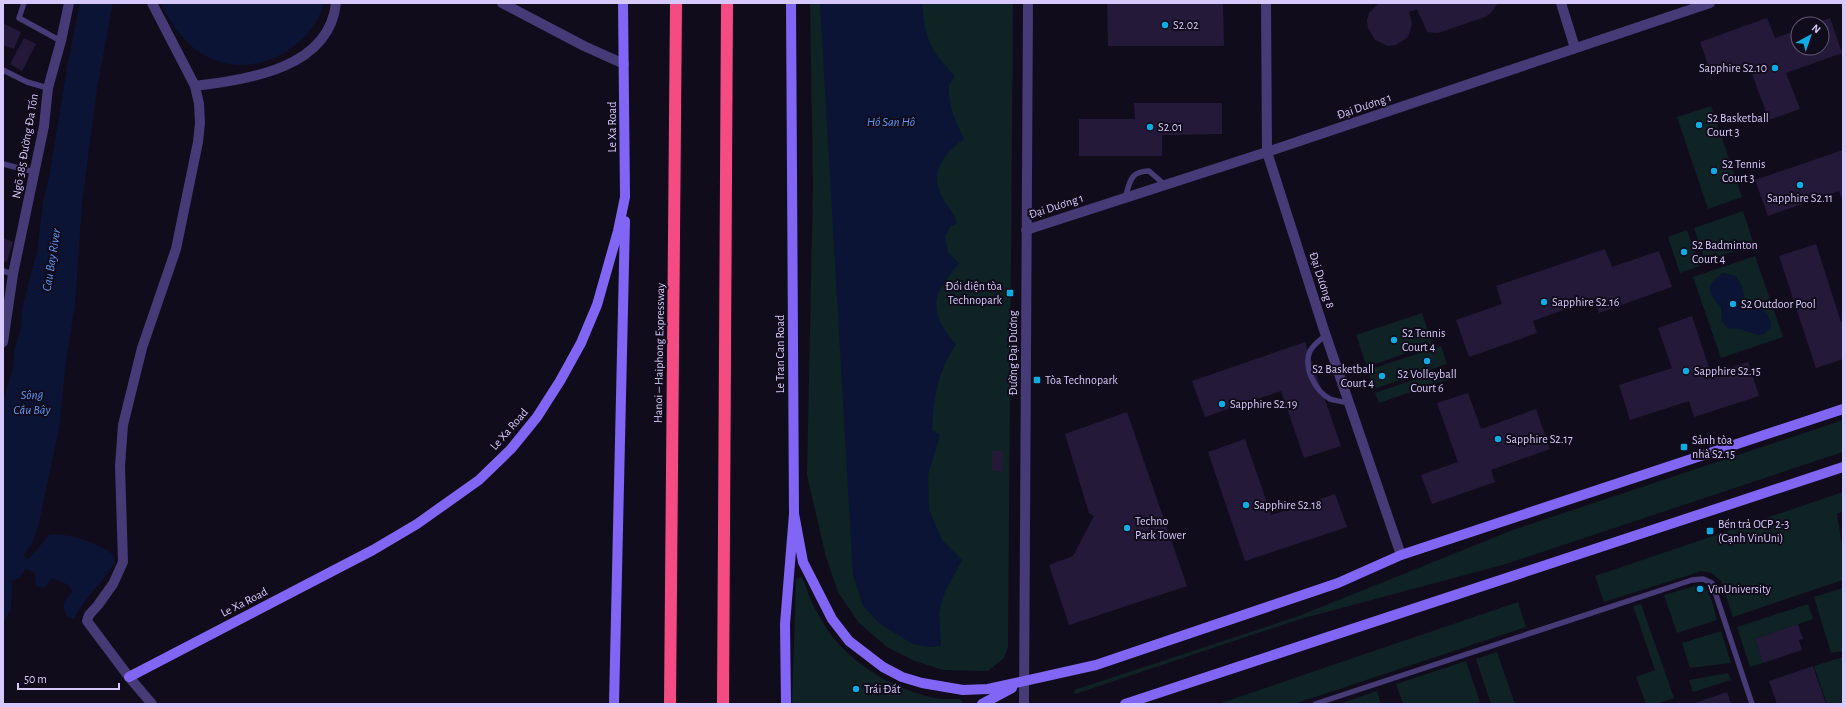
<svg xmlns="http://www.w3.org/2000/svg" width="1846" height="707" font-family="'Alegreya Sans',sans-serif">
<rect width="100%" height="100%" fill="#110c1b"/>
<path fill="#0f2224" d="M 810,3 L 1013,3 L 1008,647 L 1004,658 L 988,671 L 943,670 L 915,661 L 887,647 L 859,623 L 838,592 L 826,557 L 807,475 L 813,185 Z
M 1711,106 L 1742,197 L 1708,209 L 1677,117 Z
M 1743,211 L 1754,245 L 1705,261 L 1694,228 Z
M 1687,230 L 1700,266 L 1680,273 L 1668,237 Z
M 1755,256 L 1783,337 L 1721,358 L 1693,277 Z
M 1422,313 L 1432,344 L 1367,367 L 1356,335 Z
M 1441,346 L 1447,364 L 1374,389 L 1368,370 Z
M 1442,370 L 1446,380 L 1379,403 L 1375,393 Z
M 1843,420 L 1843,452 L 1506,564 L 1297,620 L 1075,694 L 1074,690 L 1296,617 L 1513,530 Z
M 1843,492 L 1843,511 L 1837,514 L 1843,552 L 1843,580 L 1733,617 L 1721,581 L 1711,573 L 1702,571 L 1604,602 L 1595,576 Z
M 801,577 C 805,581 807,590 809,596 C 813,606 819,616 825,626 C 849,664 897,692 941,699 C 947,699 954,699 960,699 L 964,704 L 792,704 L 796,579 Z
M 1698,585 C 1712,589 1713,607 1717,620 L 1677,633 L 1664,595 Z
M 1843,588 L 1843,651 L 1831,653 L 1814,597 Z
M 1518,602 L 1526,627 L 1294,704 L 1218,704 Z
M 1641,604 L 1674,698 L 1656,704 L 1646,704 L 1636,677 L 1655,670 L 1633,606 Z
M 1808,604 L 1813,619 L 1755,639 L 1763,663 L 1750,667 L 1737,627 Z
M 1721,631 L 1731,663 L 1690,668 L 1682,643 Z
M 1497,652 L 1515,704 L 1491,704 L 1476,659 Z
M 1843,657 L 1843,704 L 1827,704 L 1814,666 Z
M 1466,661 L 1480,702 L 1476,704 L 1403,704 L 1396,684 Z
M 1728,673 L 1731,680 L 1693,692 L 1689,680 Z
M 1377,691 L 1381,704 L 1339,704 Z"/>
<path fill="#0b1435" d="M 80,3 L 113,3 L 97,89 L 82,204 L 75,304 L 65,370 L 59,429 L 38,527 L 33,542 L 24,555 L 26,559 L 29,559 L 49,535 C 71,532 94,543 113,554 L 115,562 C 103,583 84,597 74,619 L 67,616 C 61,605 64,601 72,592 L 69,585 L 52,578 L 45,588 L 36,586 L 35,573 L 26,569 L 19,578 L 12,581 L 11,609 L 3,623 L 3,401 L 13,368 L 15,347 L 21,329 L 22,307 L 37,252 L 43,202 L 49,178 L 68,62 Z
M 161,3 L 324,3 C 311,50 251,81 206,56 C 184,44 171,24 161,3 Z
M 820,3 L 922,3 C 925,39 930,50 955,76 C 953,79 949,83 949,87 C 947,105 957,124 964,139 C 943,155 928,172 943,199 C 949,209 953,211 957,223 L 951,226 L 945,236 L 948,253 L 959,263 C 953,271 946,279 941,288 C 929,308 942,330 956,344 C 951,352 946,360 943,369 C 935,387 933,411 932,430 L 940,435 L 928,475 L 929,510 L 942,540 L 962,560 L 945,592 L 939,612 L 941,646 L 928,647 L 913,644 L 880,624 L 863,606 L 853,575 Z
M 1723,273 L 1736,276 L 1743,289 L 1745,301 L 1751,307 L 1760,308 L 1767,313 L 1771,322 L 1770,328 L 1764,334 L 1758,335 L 1740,329 L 1728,328 L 1722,322 L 1721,307 C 1706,292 1706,285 1723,273 Z"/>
<path fill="#25193a" d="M 1107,3 L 1223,3 L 1224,46 L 1108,46 Z
M 1379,3 L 1498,3 L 1491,13 L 1485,17 L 1438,33 L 1427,32 L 1417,9 L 1409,12 L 1412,24 L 1408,37 L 1396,45 L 1388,46 L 1375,40 L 1368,28 L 1367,20 L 1369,13 Z
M 1767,18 L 1775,38 L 1798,30 L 1798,48 L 1822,48 L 1822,24 L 1815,24 L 1830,18 L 1842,53 L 1786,73 L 1800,109 L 1769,120 L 1748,63 L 1712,76 L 1700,42 Z
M 4,24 L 21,32 L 14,49 L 3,45 Z
M 24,38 L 36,44 L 22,71 L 10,64 Z
M 1134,103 L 1222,103 L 1222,134 L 1162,135 L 1162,156 L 1079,156 L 1079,119 L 1135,119 Z
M 1843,150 L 1843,201 L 1839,191 L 1768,216 L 1755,180 Z
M 3,238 L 13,242 L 7,262 L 3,261 Z
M 1816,244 L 1841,322 L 1843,322 L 1843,359 L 1816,368 L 1779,256 Z
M 1605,249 L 1612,267 L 1659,251 L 1672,287 L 1599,313 L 1594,299 L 1533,321 L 1537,333 L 1469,357 L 1456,320 L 1502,304 L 1496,286 Z
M 1692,316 L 1711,374 L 1748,362 L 1759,396 L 1694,417 L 1689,401 L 1630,420 L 1619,385 L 1672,368 L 1658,328 Z
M 1305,342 L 1341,446 L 1304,458 L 1281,391 L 1205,417 L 1192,381 Z
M 1468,393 L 1481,429 L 1536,409 L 1550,449 L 1491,470 L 1495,482 L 1432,504 L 1421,475 L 1458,462 L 1437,403 Z
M 1127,412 L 1187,586 L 1069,625 L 1049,565 L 1073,556 L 1094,516 L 1089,513 L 1065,434 Z
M 1245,439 L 1271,515 L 1335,494 L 1347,527 L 1245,561 L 1208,452 Z
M 992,451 L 1003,451 L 1003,471 L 992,471 Z
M 1798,624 L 1803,639 L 1799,640 L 1802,650 L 1763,663 L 1755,639 Z
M 1813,666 L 1826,704 L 1777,704 L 1769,681 Z
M 1727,692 L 1731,704 L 1692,704 Z"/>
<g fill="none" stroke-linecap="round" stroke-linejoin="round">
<path stroke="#463a77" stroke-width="5.5" d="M 24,3 L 19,18 L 61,41
M 3,70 L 27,82 L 48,88
M 3,164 L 35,172
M 1125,198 C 1130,182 1130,171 1149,171 L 1165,185
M 3,271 L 13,274
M 1326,335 C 1320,340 1314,344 1310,351 C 1303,367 1315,391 1330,399 C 1336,401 1343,402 1349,403
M 1315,704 L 1692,580 L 1703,579 L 1712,583 L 1752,704"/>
<path stroke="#463a77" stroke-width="10" d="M 152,3 L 195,86 L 199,104 L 200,123 L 198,142 L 176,249 L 142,348 L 123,425 L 120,466 L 123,562 L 113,584 L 98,605 L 89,615 L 87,621 L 129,677 L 152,704
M 502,3 L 584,46 L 624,64
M 1266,3 L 1267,152 L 1324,330 L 1401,555
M 1561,3 L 1575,48
M 195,86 C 248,79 329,69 336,3
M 1026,230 L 1267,152 L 1710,3
M 3,342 L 13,274 L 44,126 L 48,88 L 61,41 L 69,3
M 1024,704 L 1028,3"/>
<path stroke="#8166f5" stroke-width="10" d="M 794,514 L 803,562 L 832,619 L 849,641 L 883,667 L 902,677 L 922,683 L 963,690 L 988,689 L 1096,665 L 1338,583 L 1401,555 L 1843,409
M 129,677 L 373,550 L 417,524 L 479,480 L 511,449 L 537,417 L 560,381 L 581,343 L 597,305 L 618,231 L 625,197 L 623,3
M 614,704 L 625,221
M 786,704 L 785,624 L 794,514 L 791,3
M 982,704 L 1012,688
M 1125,704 L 1843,467"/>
<path stroke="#f44c82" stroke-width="12" d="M 670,704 L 676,3
M 723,704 L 727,3"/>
</g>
<g fill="#0eace3" stroke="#110c1b" stroke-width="1.5">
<circle cx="1165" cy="25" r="4"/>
<circle cx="1775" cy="68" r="4"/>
<circle cx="1699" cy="125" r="4"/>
<circle cx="1150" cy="127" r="4"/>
<circle cx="1714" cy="171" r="4"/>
<circle cx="1800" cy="185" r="4"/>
<circle cx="1684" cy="252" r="4"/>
<rect x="1006" y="289" width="8" height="8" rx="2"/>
<circle cx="1544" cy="302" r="4"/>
<circle cx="1733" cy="304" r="4"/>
<circle cx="1394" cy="340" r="4"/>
<circle cx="1427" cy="361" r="4"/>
<circle cx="1686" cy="371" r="4"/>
<circle cx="1382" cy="376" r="4"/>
<rect x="1033" y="376" width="8" height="8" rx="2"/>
<circle cx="1222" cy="404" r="4"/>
<circle cx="1498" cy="439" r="4"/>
<rect x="1680" y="443" width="8" height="8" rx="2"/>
<circle cx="1246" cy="505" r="4"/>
<circle cx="1127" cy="528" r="4"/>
<rect x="1706" y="527" width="8" height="8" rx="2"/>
<circle cx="1700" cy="589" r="4"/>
<circle cx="856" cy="689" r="4"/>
</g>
<g text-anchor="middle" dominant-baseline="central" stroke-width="4" stroke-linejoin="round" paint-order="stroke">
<g font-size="12" fill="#d7c9fc" stroke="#110c1b" text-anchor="start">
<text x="1173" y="25">S2.02</text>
<text x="1767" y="68" text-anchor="end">Sapphire S2.10</text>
<text x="1707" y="118">S2 Basketball<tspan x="1707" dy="14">Court 3</tspan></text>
<text x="1158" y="127">S2.01</text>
<text x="1722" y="164">S2 Tennis<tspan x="1722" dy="14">Court 3</tspan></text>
<text x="1800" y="198" text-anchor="middle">Sapphire S2.11</text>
<text x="1692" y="245">S2 Badminton<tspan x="1692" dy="14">Court 4</tspan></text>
<text x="1002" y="286" text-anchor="end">Đối diện tòa<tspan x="1002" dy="14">Technopark</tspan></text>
<text x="1552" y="302">Sapphire S2.16</text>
<text x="1741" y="304">S2 Outdoor Pool</text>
<text x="1402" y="333">S2 Tennis<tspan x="1402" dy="14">Court 4</tspan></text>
<text x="1374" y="369" text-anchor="end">S2 Basketball<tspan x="1374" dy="14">Court 4</tspan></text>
<text x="1694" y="371">Sapphire S2.15</text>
<text x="1427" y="374" text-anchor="middle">S2 Volleyball<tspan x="1427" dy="14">Court 6</tspan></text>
<text x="1045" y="380">Tòa Technopark</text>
<text x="1230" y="404">Sapphire S2.19</text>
<text x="1506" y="439">Sapphire S2.17</text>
<text x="1692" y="440">Sảnh tòa<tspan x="1692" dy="14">nhà S2.15</tspan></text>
<text x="1254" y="505">Sapphire S2.18</text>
<text x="1135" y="521">Techno<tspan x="1135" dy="14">Park Tower</tspan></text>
<text x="1718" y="524">Bến trả OCP 2-3<tspan x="1718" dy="14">(Cạnh VinUni)</tspan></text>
<text x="1708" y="589">VinUniversity</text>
<text x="864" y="689">Trái Đất</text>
</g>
<g font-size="12" fill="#d7c9fc" stroke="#110c1b">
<text transform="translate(1364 106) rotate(-19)">Đại Dương 1</text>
<text transform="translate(612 127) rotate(-90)">Le Xa Road</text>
<text transform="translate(25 146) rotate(-80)">Ngõ 385 Đường Đa Tốn</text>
<text transform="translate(1056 206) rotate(-18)">Đại Dương 1</text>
<text transform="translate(1322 280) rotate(72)">Đại Dương 8</text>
<text transform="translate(659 353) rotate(-89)">Hanoi – Haiphong Expressway</text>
<text transform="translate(1013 353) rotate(-90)">Đường Đại Dương</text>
<text transform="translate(780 354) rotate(-90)">Le Tran Can Road</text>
<text transform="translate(509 429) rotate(-49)">Le Xa Road</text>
<text transform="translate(244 602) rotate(-27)">Le Xa Road</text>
</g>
<g font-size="13" font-style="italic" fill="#5e97f5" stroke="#110c1b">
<text x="891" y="122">Hồ San Hô</text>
<text transform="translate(52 260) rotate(-81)">Cau Bay River</text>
<text x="32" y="395">Sông<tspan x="32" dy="15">Cầu Bây</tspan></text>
</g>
</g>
<rect width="1846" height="707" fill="none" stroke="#d7c9fc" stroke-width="8"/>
<g transform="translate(1810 36) rotate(40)"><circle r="19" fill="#110c1b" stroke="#605875"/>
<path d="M0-3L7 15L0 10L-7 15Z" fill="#0eace3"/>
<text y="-6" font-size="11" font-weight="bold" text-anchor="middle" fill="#d7c9fc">N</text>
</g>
<path d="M18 683v6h101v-6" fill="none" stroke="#d7c9fc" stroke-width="2"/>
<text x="24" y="683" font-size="12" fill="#d7c9fc" stroke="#110c1b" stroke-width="3" paint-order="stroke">50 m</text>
</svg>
